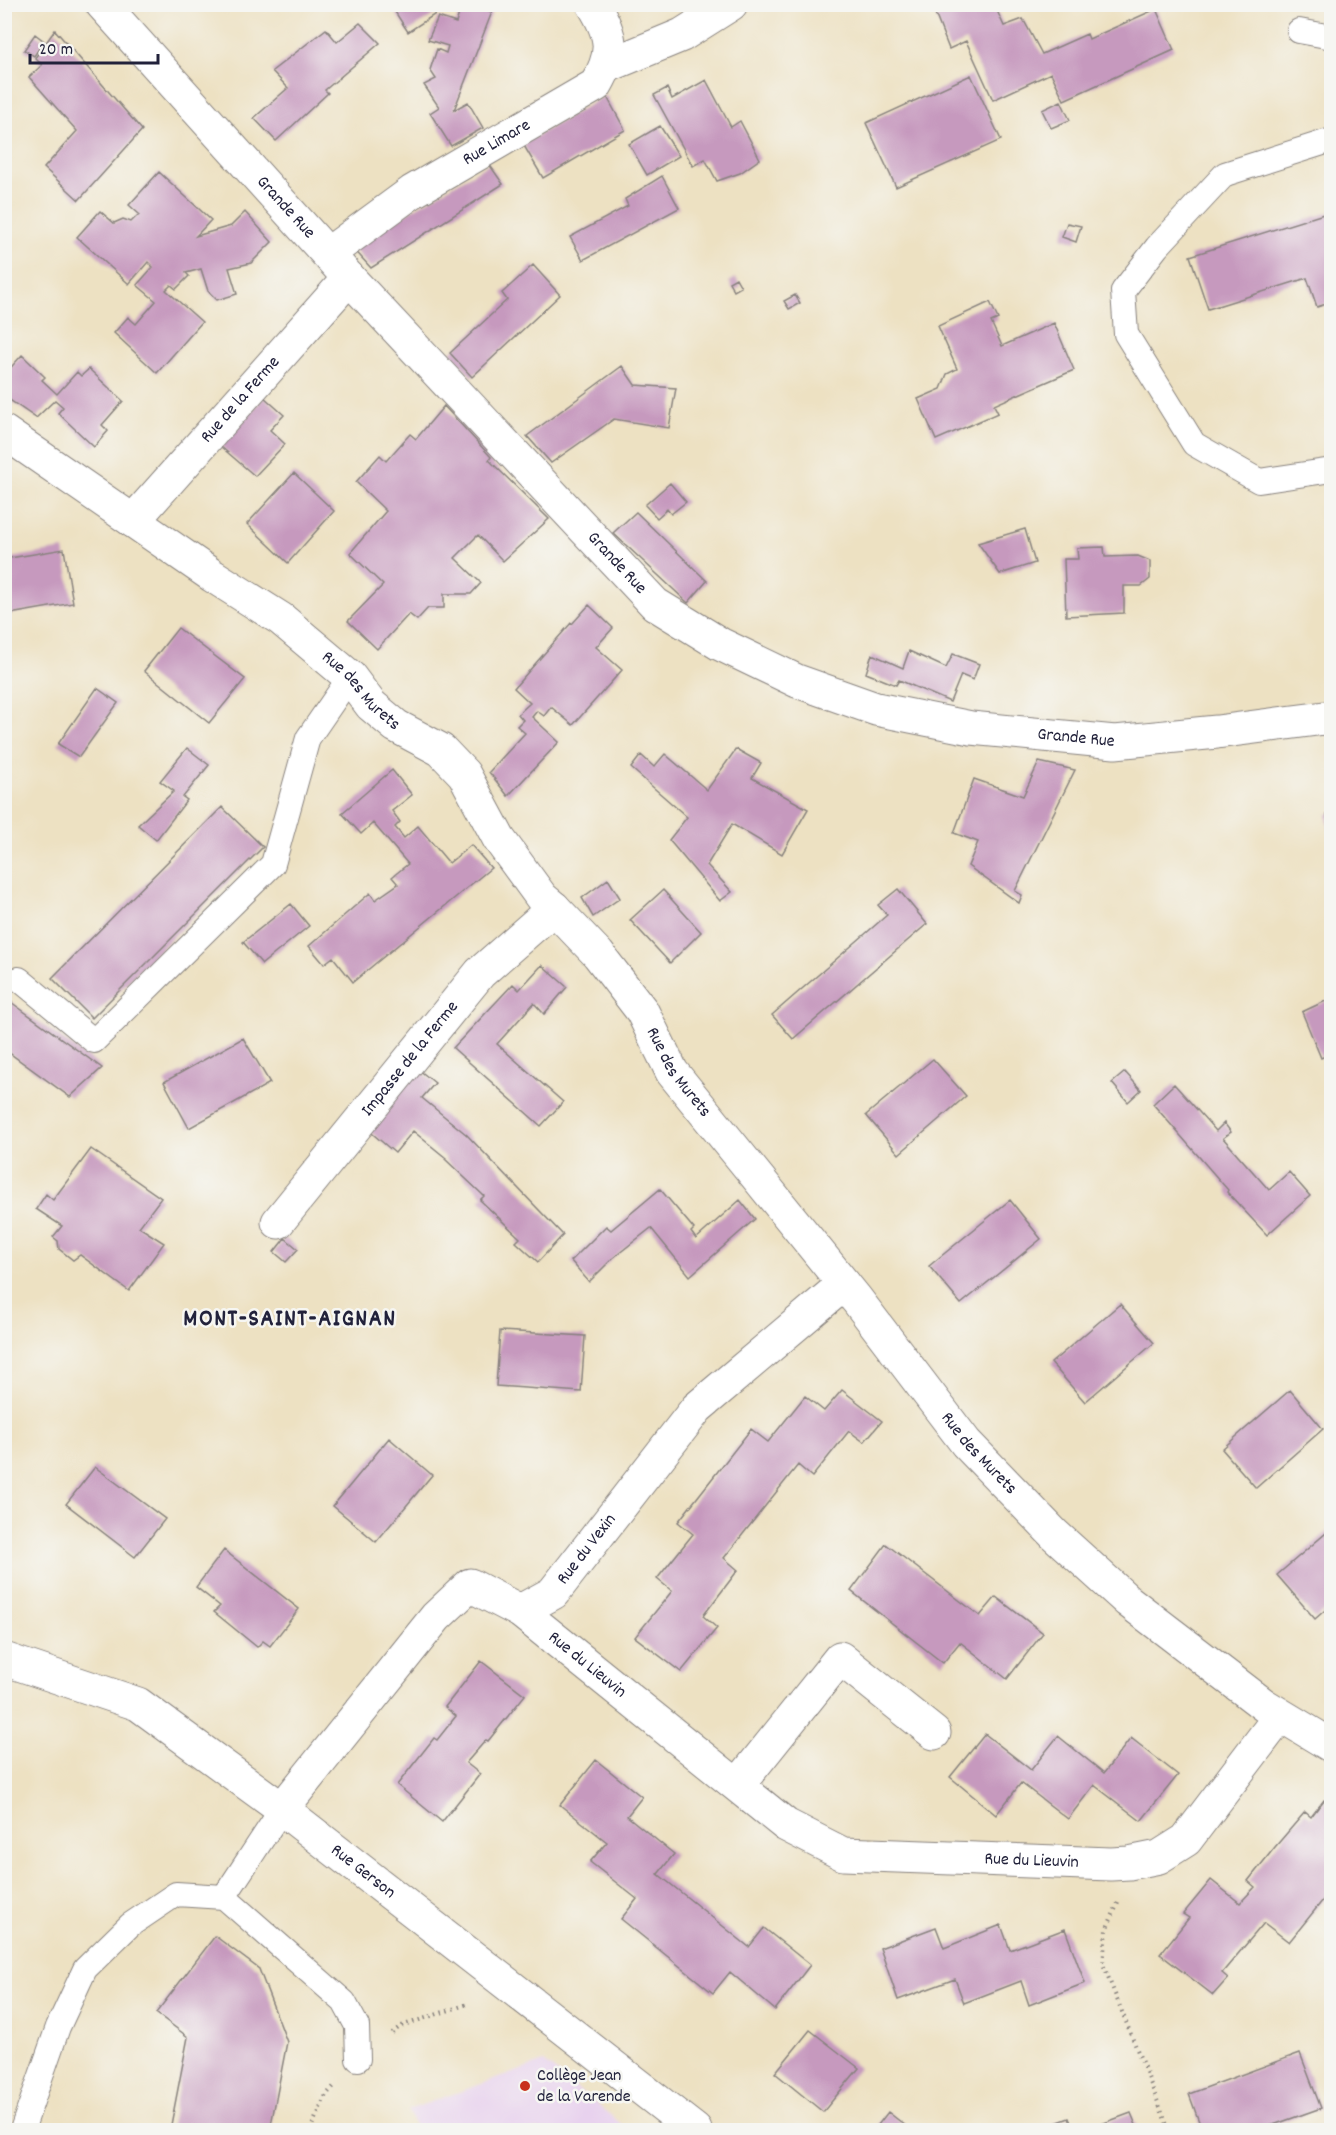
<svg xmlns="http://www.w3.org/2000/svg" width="1336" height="2135" font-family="Dekko,sans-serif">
<rect width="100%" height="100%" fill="#f6f6f2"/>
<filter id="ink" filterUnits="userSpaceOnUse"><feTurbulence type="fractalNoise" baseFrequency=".0167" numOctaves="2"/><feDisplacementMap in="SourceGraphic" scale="12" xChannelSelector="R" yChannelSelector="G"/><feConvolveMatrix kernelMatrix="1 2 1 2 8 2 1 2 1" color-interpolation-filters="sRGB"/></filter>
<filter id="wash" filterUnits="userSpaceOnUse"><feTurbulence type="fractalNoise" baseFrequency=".008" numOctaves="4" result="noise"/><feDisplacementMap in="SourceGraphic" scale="24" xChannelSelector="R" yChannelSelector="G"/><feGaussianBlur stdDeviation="1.35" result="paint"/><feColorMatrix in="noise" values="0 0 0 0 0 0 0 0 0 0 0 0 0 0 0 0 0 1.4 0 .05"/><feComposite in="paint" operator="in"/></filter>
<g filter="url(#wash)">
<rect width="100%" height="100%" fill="#ede1c2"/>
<path fill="#e8d2ee" d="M 544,2062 L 629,2130 L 416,2130 L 408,2110 Z"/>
<g id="blocks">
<path fill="#c699be" d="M 390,4 L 436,4 L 440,11 L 408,32 Z
M 462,4 L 473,4 L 492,12 L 454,110 L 468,102 L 483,128 L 451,146 L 430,113 L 439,107 L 424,85 L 436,79 L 430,70 L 437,49 L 446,53 L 448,46 L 428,40 L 438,17 L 456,23 Z
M 948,4 L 994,4 L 1004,26 L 1023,19 L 1042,54 L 1087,34 L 1089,39 L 1156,9 L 1174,50 L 1064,100 L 1051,73 L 993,100 L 966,41 L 949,49 L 934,11 Z
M 360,23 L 380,43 L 325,90 L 328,93 L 276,141 L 254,118 L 288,88 L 272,71 L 326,29 L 337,42 Z
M 55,30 L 142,130 L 79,200 L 44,168 L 77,131 L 29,77 L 42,65 L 35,58 Z
M 35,34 L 44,41 L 34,56 L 24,50 Z
M 971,75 L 1001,140 L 896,187 L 866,123 Z
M 706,80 L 731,127 L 740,121 L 760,159 L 740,173 L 717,181 L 705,159 L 693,166 L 654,95 L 667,88 L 672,99 Z
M 606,95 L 625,130 L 543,178 L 523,144 Z
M 1061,101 L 1070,120 L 1051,128 L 1042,110 Z
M 660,126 L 679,156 L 647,175 L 629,144 Z
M 489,164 L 503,184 L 371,268 L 351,246 Z
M 159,172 L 211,220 L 196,236 L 231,226 L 245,212 L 272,242 L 251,263 L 229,268 L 237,294 L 217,300 L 208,291 L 201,269 L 186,273 L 189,276 L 176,289 L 171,285 L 166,290 L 202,322 L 157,373 L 114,333 L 128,317 L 136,324 L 156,301 L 137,285 L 153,267 L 148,262 L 129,284 L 77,237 L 100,211 L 114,223 L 123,219 L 131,222 L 139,214 L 129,205 Z
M 662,176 L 679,208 L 583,260 L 570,237 L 628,206 L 625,199 Z
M 1330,212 L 1332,302 L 1317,307 L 1307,278 L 1208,309 L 1190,256 Z
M 1067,223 L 1081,226 L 1076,242 L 1062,237 Z
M 533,265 L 560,295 L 472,377 L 450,353 L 507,300 L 502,293 Z
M 736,278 L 741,287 L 734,291 L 729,282 Z
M 795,295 L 800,303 L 789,309 L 784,301 Z
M 990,302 L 998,319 L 991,322 L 1002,346 L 1054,323 L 1074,370 L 994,405 L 998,413 L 936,440 L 918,399 L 941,389 L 947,374 L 957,369 L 938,326 Z
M 22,355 L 45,377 L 42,380 L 57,394 L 77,372 L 81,376 L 89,369 L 123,401 L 102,425 L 108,431 L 94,447 L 58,413 L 63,407 L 55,400 L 36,418 L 4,396 L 4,375 Z
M 622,366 L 635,385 L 676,388 L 669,428 L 614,419 L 551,463 L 527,436 Z
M 264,397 L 284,415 L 270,430 L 285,444 L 255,476 L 220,446 Z
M 444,406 L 491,457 L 489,460 L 549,519 L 503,561 L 478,535 L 455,558 L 481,583 L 471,594 L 444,594 L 444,608 L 428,608 L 417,620 L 409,614 L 377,649 L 348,621 L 383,585 L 350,553 L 386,511 L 356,482 L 380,455 L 386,461 L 410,434 L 416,439 Z
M 294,473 L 334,511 L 288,563 L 247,524 Z
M 670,483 L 686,502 L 671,514 L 667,509 L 657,518 L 645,505 Z
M 636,512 L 707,581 L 688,603 L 613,533 Z
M 1025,529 L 1035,563 L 1000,574 L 978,543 Z
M 1104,547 L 1105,557 L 1138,556 L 1150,561 L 1150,579 L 1141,586 L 1124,586 L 1124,613 L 1066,616 L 1064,559 L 1078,559 L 1077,548 Z
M 64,549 L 73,603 L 4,615 L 4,559 Z
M 589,605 L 613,628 L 596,647 L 622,670 L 573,725 L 551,707 L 544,716 L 537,711 L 532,717 L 559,742 L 508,796 L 489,772 L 525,733 L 517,726 L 523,720 L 518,714 L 530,703 L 514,688 L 571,623 L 572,624 Z
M 178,628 L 245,679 L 209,723 L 144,671 Z
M 909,651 L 946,668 L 953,654 L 979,664 L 973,680 L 961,675 L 950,702 L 899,680 L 896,685 L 866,673 L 872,654 L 903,668 Z
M 97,688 L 118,703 L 79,757 L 58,744 Z
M 187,748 L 209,765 L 183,797 L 187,800 L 156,840 L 138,825 L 174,791 L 160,781 Z
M 736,749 L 761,763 L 752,778 L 808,809 L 782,854 L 732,824 L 707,865 L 732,892 L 720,901 L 669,840 L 687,817 L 631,768 L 641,755 L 654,767 L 665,754 L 707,790 Z
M 1039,762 L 1075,770 L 1015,891 L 1022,895 L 1019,903 L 968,866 L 978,842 L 954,833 L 974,779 L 1023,796 Z
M 392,770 L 412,795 L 392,811 L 400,822 L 395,827 L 404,838 L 418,826 L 449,863 L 471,845 L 491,868 L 353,982 L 333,957 L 324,964 L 309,946 L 370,893 L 375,900 L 398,884 L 392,877 L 408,864 L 373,823 L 361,834 L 342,813 Z
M 222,807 L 263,847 L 92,1018 L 52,978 Z
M 1332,813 L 1332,836 L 1330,836 L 1327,814 Z
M 608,879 L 620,898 L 593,917 L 582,898 Z
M 898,889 L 927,924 L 793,1039 L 772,1015 L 887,915 L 878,905 Z
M 663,890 L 701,932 L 670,963 L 630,920 Z
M 291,904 L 309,926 L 262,964 L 243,942 Z
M 542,965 L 567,987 L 544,1014 L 534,1003 L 497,1044 L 563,1102 L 541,1126 L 453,1048 L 513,984 L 519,990 Z
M 4,997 L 102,1068 L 70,1097 L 4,1049 Z
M 1332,998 L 1332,1053 L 1321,1058 L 1302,1012 Z
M 243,1038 L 270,1083 L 189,1128 L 164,1082 Z
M 933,1059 L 966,1096 L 899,1154 L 866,1115 Z
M 418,1069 L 435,1083 L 422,1098 L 467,1135 L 563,1235 L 538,1262 L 516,1242 L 520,1238 L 480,1200 L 484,1196 L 445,1159 L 446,1158 L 413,1131 L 395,1153 L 367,1129 Z
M 1125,1072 L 1141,1090 L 1128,1102 L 1112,1083 Z
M 1174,1084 L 1216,1131 L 1224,1123 L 1231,1132 L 1223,1138 L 1269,1190 L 1289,1172 L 1310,1196 L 1267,1235 L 1227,1192 L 1228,1190 L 1153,1104 Z
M 91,1149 L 161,1198 L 139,1227 L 164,1243 L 129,1291 L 80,1255 L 73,1260 L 59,1249 L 58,1241 L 53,1237 L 62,1226 L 36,1209 L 46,1194 L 53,1200 Z
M 660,1189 L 694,1229 L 691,1232 L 696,1239 L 740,1200 L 755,1219 L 690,1276 L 651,1228 L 613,1258 L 589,1282 L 571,1261 L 606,1226 L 611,1230 Z
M 1010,1200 L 1041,1239 L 961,1304 L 929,1266 Z
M 285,1238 L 298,1249 L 286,1262 L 274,1252 Z
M 1120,1304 L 1154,1343 L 1085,1402 L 1051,1363 Z
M 500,1331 L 585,1336 L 581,1392 L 496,1386 Z
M 842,1390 L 882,1421 L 864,1442 L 849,1431 L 812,1477 L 798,1465 L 762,1510 L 724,1558 L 738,1570 L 703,1616 L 717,1628 L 681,1672 L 635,1637 L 672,1591 L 657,1579 L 693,1534 L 678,1522 L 751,1429 L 768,1442 L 805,1396 L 824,1411 Z
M 1290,1390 L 1323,1429 L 1256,1488 L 1222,1449 Z
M 389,1438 L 432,1475 L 376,1542 L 333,1506 Z
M 95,1467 L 165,1519 L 135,1557 L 66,1504 Z
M 1332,1528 L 1332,1604 L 1315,1619 L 1277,1575 Z
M 886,1544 L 980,1616 L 996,1597 L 1043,1633 L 1007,1679 L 960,1642 L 943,1663 L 851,1591 Z
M 224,1550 L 299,1609 L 270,1646 L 263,1641 L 257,1647 L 214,1612 L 220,1606 L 196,1587 Z
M 481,1661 L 525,1695 L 488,1741 L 486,1740 L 466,1763 L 480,1774 L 442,1822 L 397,1785 L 434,1738 L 437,1740 L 456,1716 L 445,1707 Z
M 985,1734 L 1031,1770 L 1058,1736 L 1104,1773 L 1131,1738 L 1178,1775 L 1141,1821 L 1094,1785 L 1068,1819 L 1021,1783 L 996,1815 L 950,1777 Z
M 596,1760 L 642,1797 L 627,1816 L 674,1854 L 658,1874 L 749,1947 L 764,1928 L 810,1965 L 775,2010 L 730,1972 L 713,1993 L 621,1919 L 637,1899 L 590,1862 L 607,1842 L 560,1805 Z
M 1324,1800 L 1332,1806 L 1332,1889 L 1289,1942 L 1264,1923 L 1222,1973 L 1228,1978 L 1213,1995 L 1160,1954 L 1189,1918 L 1183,1914 L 1211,1880 L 1240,1903 L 1255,1887 L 1248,1881 L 1275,1847 L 1305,1812 L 1311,1817 Z
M 1001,1925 L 1010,1950 L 1065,1929 L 1085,1983 L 1029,2005 L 1021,1981 L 964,2003 L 955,1979 L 898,2000 L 880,1948 L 936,1927 L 944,1948 Z
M 215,1936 L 259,1969 L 287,2042 L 270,2130 L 170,2130 L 188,2037 L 156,2013 Z
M 810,2030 L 859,2068 L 823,2112 L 775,2073 Z
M 1300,2053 L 1321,2108 L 1259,2130 L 1202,2130 L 1189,2094 Z
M 888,2112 L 911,2130 L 874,2130 Z
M 1131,2113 L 1138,2130 L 1085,2130 Z
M 1069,2118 L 1074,2130 L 1037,2130 Z"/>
</g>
</g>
<g filter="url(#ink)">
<use href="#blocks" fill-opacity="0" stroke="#88827e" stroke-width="1.5"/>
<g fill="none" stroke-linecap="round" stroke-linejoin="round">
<defs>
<path id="service" d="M 1299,31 L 1332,37
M 1332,140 L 1225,174 L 1157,247 L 1123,291 L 1126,334 L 1194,444 L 1259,481 L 1332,470
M 19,979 L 94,1041 L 273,864 L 308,738 L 350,677
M 224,1897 L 344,2002 L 357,2026 L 358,2059
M 22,2130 L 58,2027 L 85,1969 L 130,1925 L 176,1894 L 224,1897 L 282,1809"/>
<g id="minor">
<path id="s1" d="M 102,4 L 349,278 L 655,604 L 720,644 L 797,681 L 876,709 L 971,728 L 1115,742 L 1217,732 L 1332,717"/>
<path d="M 607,66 L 682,35 L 731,4"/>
<path id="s2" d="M 329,253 L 412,192 L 596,85 C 615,53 613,36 593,4"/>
<path id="s3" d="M 4,432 L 213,576 L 281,619 L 350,677 L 371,705 L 396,726 L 441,750 L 464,774 L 499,839 L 542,898 L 554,908 L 598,954 L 642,1011 L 672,1072 L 857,1300 L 966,1443 L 1054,1534 L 1128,1601 L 1264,1705 L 1332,1746"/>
<path id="s4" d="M 133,521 L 349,278"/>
<path id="s5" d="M 278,1222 L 480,973 L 554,908"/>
<path id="s6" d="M 520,1611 L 786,1825 L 843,1854 L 1111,1864 L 1129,1863 L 1159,1857 L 1186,1840 L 1280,1716"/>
<path id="s7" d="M 4,1659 L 138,1704 L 282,1809 L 695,2130"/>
<path d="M 738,1785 L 840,1658 L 934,1733"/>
<path id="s8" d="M 282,1809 L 436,1617 L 470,1585 L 520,1611 L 553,1593 L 697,1408 L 844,1284"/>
</g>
</defs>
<use href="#service" stroke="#88827e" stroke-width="26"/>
<use href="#minor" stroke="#88827e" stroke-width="35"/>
<path stroke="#88827e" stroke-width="4" stroke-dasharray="1.5 4.5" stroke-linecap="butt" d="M 1118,1903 L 1106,1930 L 1103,1964 L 1169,2130
M 392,2033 L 401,2026 L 468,2004
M 310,2130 L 326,2095 L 336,2084"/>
<use href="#service" stroke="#fff" stroke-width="24"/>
<use href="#minor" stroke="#fff" stroke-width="33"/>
</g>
</g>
<circle fill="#c8321e" stroke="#f6f6f2" stroke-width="2" cx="525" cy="2086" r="6"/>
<g text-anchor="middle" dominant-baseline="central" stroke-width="5" stroke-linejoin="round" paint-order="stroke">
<g font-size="18" fill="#22223b" stroke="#f6f6f2">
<text stroke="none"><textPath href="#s2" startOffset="201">Rue Limare</textPath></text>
<text stroke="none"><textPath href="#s1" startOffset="274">Grande Rue</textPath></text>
<text stroke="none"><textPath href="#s4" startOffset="162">Rue de la Ferme</textPath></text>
<text stroke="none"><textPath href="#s1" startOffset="760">Grande Rue</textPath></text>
<text stroke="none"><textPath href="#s3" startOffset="442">Rue des Murets</textPath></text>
<text stroke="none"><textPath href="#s1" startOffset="1264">Grande Rue</textPath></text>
<text stroke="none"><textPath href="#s5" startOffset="210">Impasse de la Ferme</textPath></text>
<text stroke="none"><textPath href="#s3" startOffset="946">Rue des Murets</textPath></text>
<text stroke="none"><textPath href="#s3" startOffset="1432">Rue des Murets</textPath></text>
<text stroke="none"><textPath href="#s8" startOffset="442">Rue du Vexin</textPath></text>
<text stroke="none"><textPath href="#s6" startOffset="86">Rue du Lieuvin</textPath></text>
<text stroke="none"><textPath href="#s6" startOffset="594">Rue du Lieuvin</textPath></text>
<text stroke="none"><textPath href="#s7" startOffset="422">Rue Gerson</textPath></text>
</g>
<g font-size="18" fill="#22223b" stroke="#f6f6f2" text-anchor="start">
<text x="537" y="2076">Collège Jean<tspan x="537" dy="21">de la Varende</tspan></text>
</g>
<g font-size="24" font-weight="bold" letter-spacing="1.5" fill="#22223b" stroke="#f6f6f2">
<text x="290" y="1320">MONT-SAINT-AIGNAN</text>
</g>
</g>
<rect width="1336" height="2135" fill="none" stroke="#f6f6f2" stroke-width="24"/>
<path d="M30 54v9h128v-9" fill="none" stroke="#22223b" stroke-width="3"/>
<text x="39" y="54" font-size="18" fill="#22223b" stroke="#f6f6f2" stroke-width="4.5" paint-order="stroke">20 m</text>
</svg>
